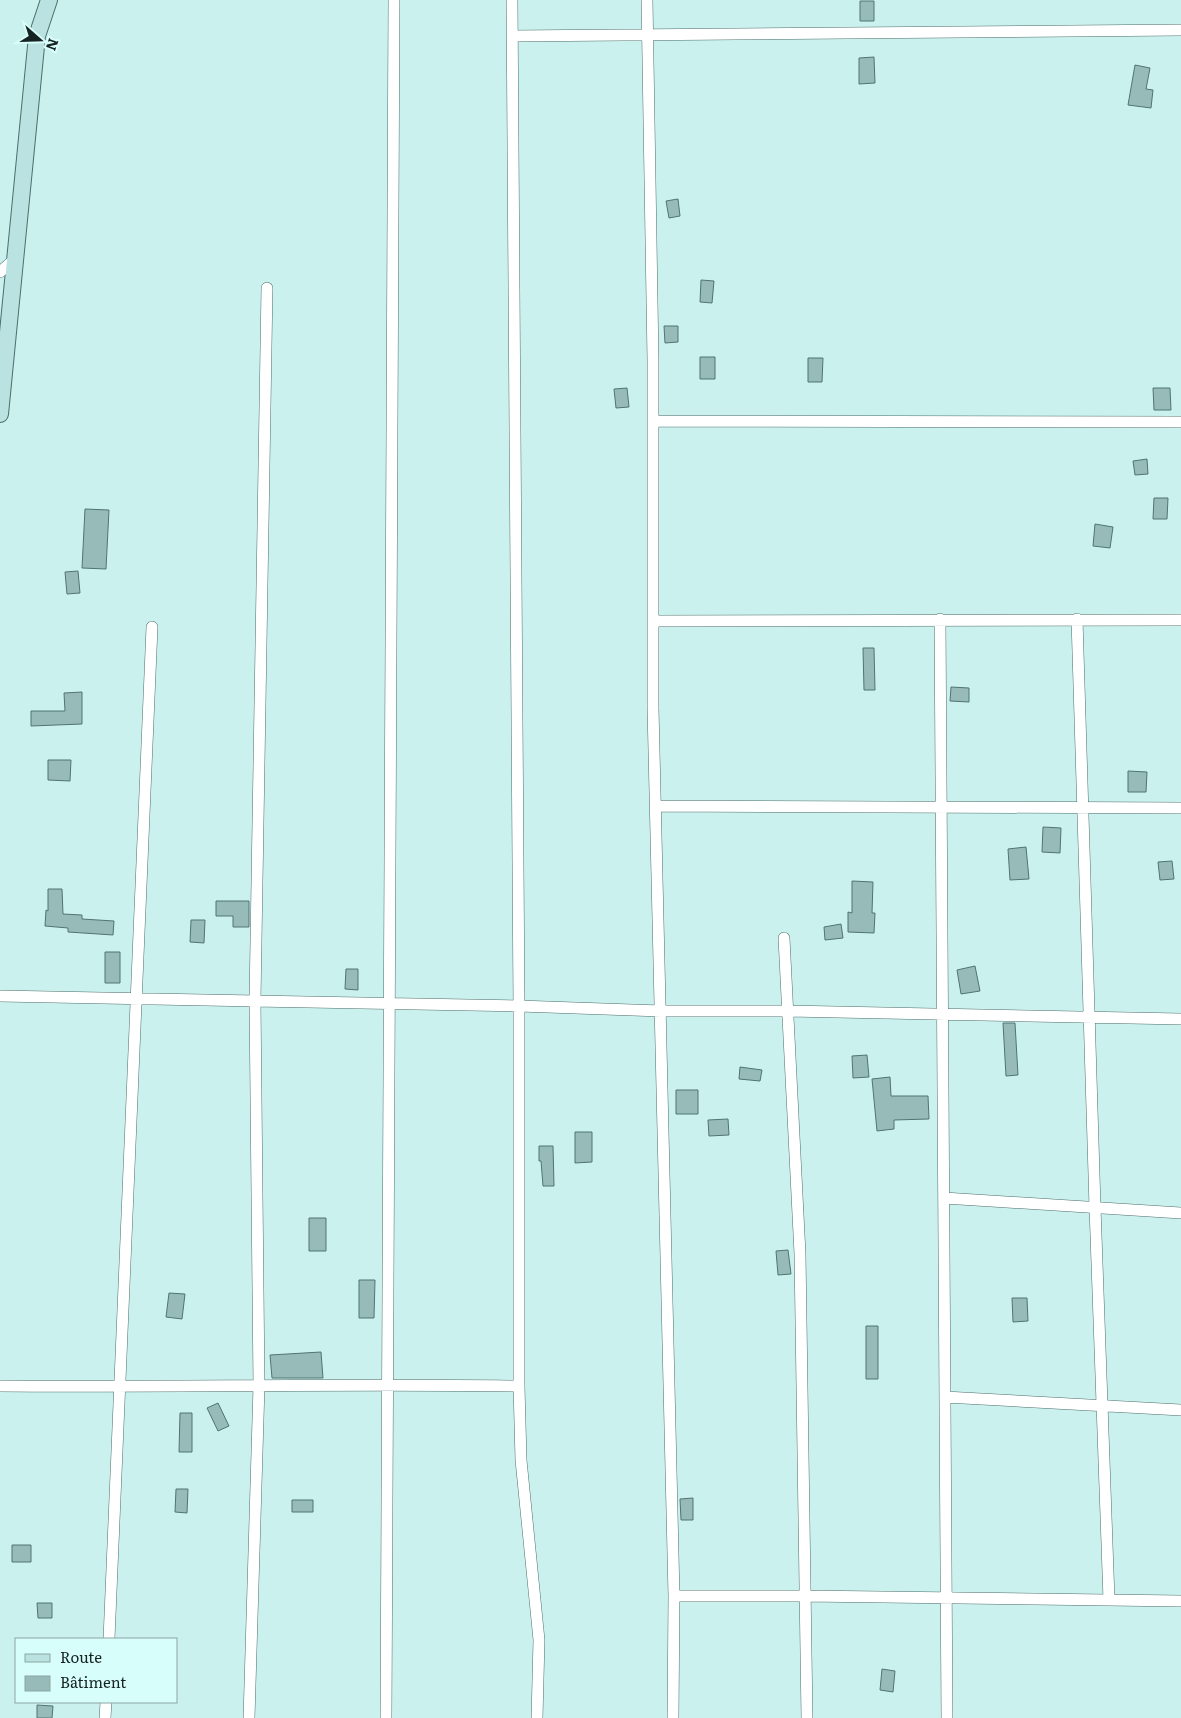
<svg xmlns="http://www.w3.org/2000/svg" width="1181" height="1718" font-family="Literata,serif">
<rect width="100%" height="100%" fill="#cbf1ee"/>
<path fill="#97bbb8" stroke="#517471" d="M 860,1 L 874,1 L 874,21 L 860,21 Z
M 874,57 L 875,83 L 859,84 L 859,58 Z
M 1135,65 L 1150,68 L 1146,89 L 1153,90 L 1151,108 L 1128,105 Z
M 678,199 L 680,216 L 669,218 L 666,201 Z
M 701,280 L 714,281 L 712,303 L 700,302 Z
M 664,326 L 678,326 L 678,342 L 665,343 Z
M 700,357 L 715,357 L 715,379 L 700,379 Z
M 808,358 L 823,358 L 822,382 L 808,382 Z
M 627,388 L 629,407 L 616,408 L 614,389 Z
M 1153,388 L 1170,388 L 1171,410 L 1154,410 Z
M 1147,459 L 1148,474 L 1135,475 L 1133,461 Z
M 1154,498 L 1168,498 L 1167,519 L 1153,519 Z
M 85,509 L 109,510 L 106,569 L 82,568 Z
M 1095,524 L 1113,527 L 1110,548 L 1093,546 Z
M 78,571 L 80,593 L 67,594 L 65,572 Z
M 863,648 L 874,648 L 875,690 L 864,690 Z
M 951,687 L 969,688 L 969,702 L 950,701 Z
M 82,692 L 82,724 L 31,726 L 31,711 L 65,711 L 64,693 Z
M 48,760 L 71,760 L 70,781 L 48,780 Z
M 1128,771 L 1147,772 L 1146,792 L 1128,792 Z
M 1043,827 L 1061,828 L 1060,853 L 1042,852 Z
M 1026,847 L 1029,879 L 1010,880 L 1008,849 Z
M 1172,861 L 1174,879 L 1160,880 L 1158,862 Z
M 852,881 L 873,882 L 872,913 L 875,913 L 874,933 L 848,932 L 848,912 L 852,913 Z
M 48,889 L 62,889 L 63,914 L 82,915 L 82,919 L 114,921 L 113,935 L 68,932 L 68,928 L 45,926 L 46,910 L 48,911 Z
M 216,901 L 249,901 L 249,927 L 233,927 L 233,916 L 216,916 Z
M 191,920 L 205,920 L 204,943 L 190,942 Z
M 841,924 L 843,938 L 825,940 L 824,927 Z
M 105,952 L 120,952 L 120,983 L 105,983 Z
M 975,966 L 980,991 L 961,994 L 957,970 Z
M 346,969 L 358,969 L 358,990 L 345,989 Z
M 1003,1023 L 1015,1023 L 1018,1075 L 1006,1076 Z
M 867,1055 L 869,1077 L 853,1078 L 852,1056 Z
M 740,1067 L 762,1070 L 760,1081 L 739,1079 Z
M 890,1077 L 891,1096 L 928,1096 L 929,1119 L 894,1120 L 894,1129 L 877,1131 L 872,1079 Z
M 676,1090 L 698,1090 L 698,1114 L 676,1114 Z
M 728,1119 L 729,1135 L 709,1136 L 708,1120 Z
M 575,1132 L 592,1132 L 592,1162 L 575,1163 Z
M 539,1146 L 553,1146 L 554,1186 L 543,1186 L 541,1161 L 539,1161 Z
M 309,1218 L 326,1218 L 326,1251 L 309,1251 Z
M 788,1250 L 791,1274 L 778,1275 L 776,1251 Z
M 359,1280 L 375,1280 L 374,1318 L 359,1318 Z
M 169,1293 L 185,1294 L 182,1319 L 166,1317 Z
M 1012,1298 L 1027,1298 L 1028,1321 L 1013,1322 Z
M 866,1326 L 878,1326 L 878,1379 L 866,1379 Z
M 321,1352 L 323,1378 L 272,1378 L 270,1355 Z
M 218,1403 L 229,1426 L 218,1431 L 207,1408 Z
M 180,1413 L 192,1413 L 192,1452 L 179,1452 Z
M 176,1489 L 188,1489 L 187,1513 L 175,1512 Z
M 693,1498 L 693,1520 L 681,1520 L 680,1499 Z
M 292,1500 L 313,1500 L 313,1512 L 292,1512 Z
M 12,1545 L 31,1545 L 31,1562 L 12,1562 Z
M 37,1603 L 52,1603 L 52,1618 L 38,1618 Z
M 882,1669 L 895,1671 L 893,1692 L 880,1690 Z
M 37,1705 L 53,1706 L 52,1718 L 37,1718 Z"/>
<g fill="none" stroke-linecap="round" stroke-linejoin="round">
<defs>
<path id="street" d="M 512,0 L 519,1006 L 519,1386 L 521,1460 L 539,1640 L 537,1718
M 647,0 L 653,360 L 653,708 L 674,1596 L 673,1718
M 512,36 L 1181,30
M 0,272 L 15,259
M 653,421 L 1181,422
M 940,619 L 947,1718
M 1077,619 L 1095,1207 L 1109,1600
M 653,621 L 1181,620
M 656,806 L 1181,808
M 784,938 L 800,1254 L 807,1718
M 0,996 L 519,1006 L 661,1011 L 788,1011 L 1181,1019
M 944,1198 L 1181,1213
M 0,1386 C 173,1387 346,1384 519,1386
M 945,1397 L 1181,1410
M 674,1596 L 805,1596 L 1181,1601
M 109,1639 L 152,627
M 105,1718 L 106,1702
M 249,1718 L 259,1386 L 255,1001 L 267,288
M 386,1718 L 394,0"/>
<path id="secondary" d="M 0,414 L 37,36 L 49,0"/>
</defs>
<use href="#street" stroke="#4d6f6c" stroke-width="12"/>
<use href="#secondary" stroke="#4d6f6c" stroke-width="18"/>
<use href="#street" stroke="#fff" stroke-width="11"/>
<use href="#secondary" stroke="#bae2e0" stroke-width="16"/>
</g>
<rect x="15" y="1638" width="162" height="65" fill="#d8fefb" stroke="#8aa6a4"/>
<rect x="25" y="1654" width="25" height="8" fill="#bae2e0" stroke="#8aa6a4"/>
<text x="60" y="1663" font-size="15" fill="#152322">Route</text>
<rect x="25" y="1676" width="25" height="15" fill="#97bbb8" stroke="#8aa6a4"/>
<text x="60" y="1688" font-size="15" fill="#152322">Bâtiment</text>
<g transform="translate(40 40) rotate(110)" stroke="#d8fefb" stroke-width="4" paint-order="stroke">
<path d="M0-4L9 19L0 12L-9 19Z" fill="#152322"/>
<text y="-8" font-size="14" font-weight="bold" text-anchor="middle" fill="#152322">N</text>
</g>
</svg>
